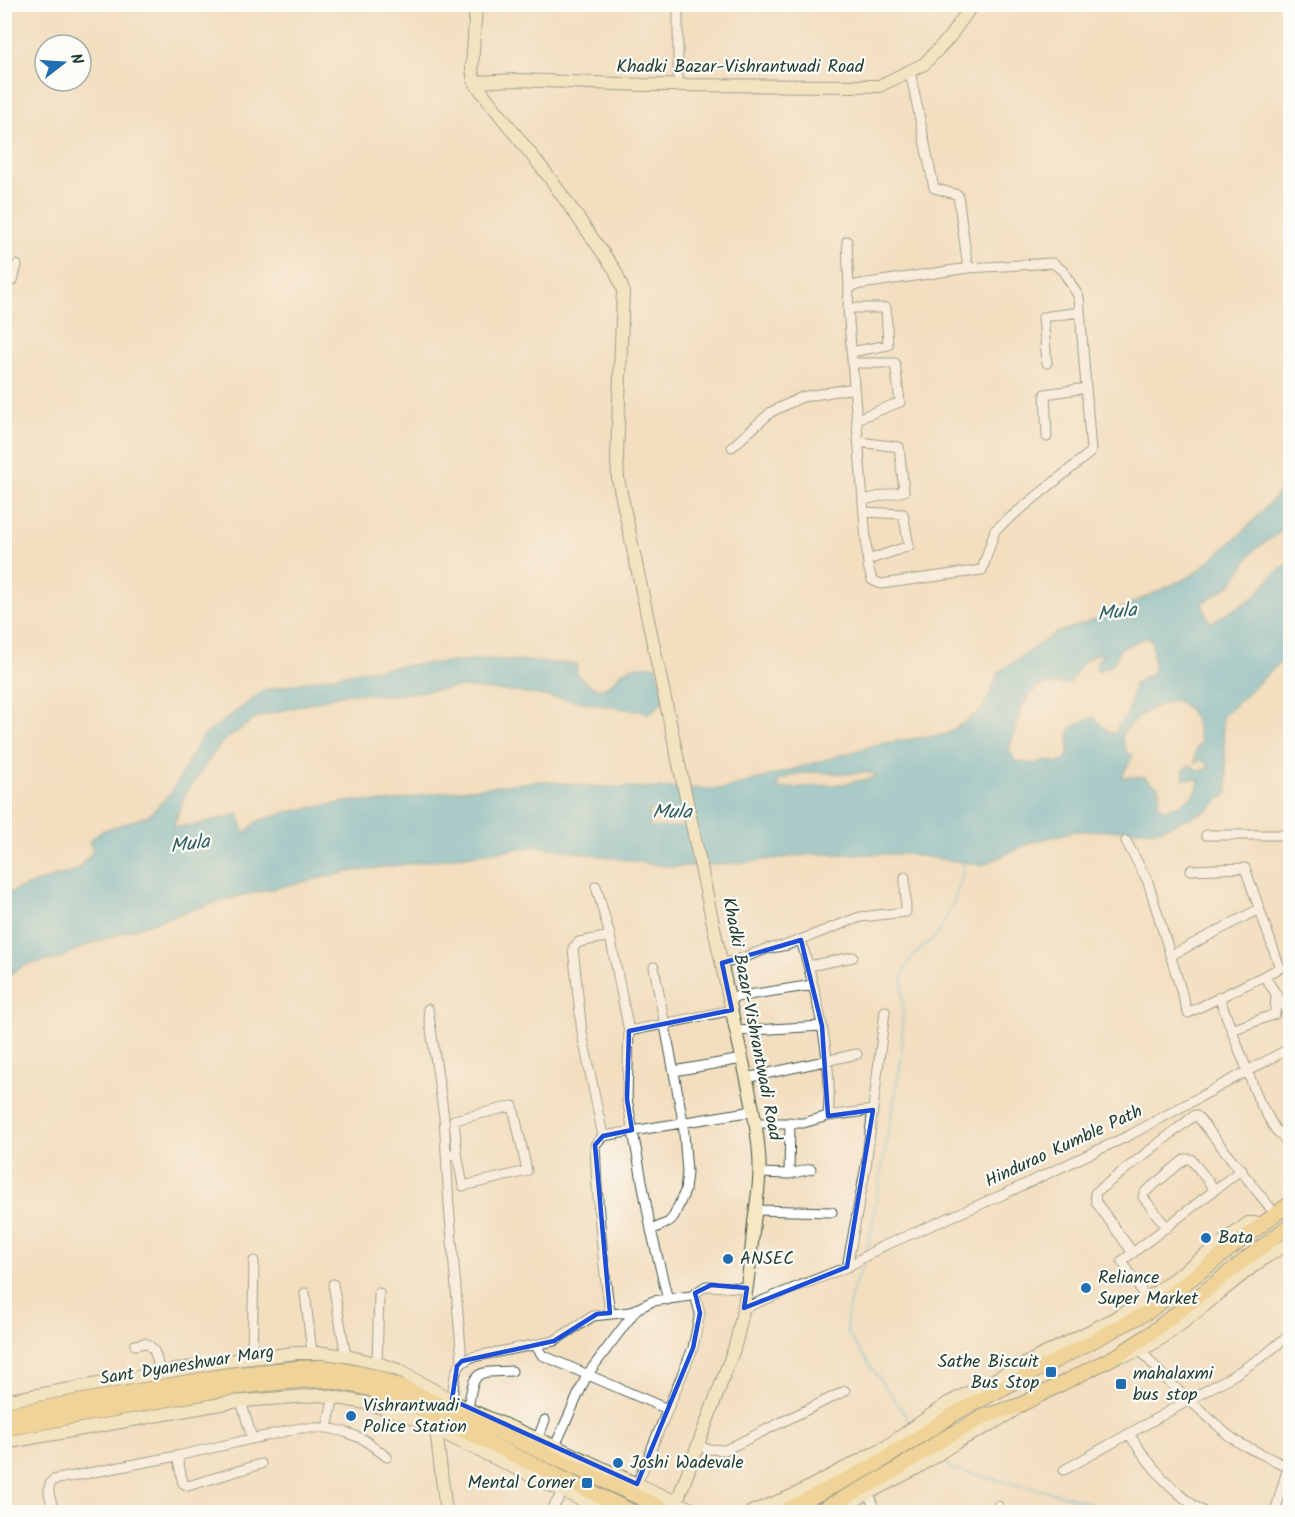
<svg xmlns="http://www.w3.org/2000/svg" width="1295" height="1517" font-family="Kalam,sans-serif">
<rect width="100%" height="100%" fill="#fdfcf7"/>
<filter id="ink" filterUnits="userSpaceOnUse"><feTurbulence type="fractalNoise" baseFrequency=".0167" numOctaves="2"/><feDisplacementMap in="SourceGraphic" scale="12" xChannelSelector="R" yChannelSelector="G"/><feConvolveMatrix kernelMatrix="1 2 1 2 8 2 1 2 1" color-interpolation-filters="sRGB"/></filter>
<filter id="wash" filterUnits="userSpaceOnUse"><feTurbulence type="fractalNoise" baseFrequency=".008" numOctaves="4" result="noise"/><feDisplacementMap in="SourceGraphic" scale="24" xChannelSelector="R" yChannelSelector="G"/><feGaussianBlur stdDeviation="1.35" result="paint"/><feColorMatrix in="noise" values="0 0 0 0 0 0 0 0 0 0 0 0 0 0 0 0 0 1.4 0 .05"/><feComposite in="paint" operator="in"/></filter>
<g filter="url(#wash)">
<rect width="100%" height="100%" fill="#f3dec0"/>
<path fill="#52b4d1" stroke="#387882" stroke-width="1.5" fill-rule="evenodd" d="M 1290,473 L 1290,525 L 1253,551 L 1231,585 L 1202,603 L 1210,623 L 1252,599 L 1275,573 L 1290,563 L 1290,653 L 1222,717 L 1228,793 L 1208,810 L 1159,830 L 1075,831 L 1030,843 L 983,865 L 905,854 L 815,854 L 739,863 L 672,867 L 537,846 L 348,872 L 240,896 L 175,915 L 84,946 L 59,959 L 27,964 L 5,977 L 4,895 L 26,886 L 79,869 L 93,851 L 89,841 L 102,831 L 148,816 L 171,793 L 202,737 L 265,690 L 354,672 L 409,665 L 487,659 L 577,664 L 577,674 C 586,684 597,694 610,684 C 614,682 616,677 620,674 C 631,665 644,665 657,666 L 665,700 L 650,713 L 525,693 L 460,687 L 391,695 L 349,693 L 258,717 L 222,742 L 187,791 L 173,827 L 196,825 L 239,814 L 244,834 L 258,821 L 288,812 L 352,801 L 387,802 L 435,793 L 540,781 L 602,787 L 724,789 L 883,743 L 947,734 L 983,709 L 999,672 L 1054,634 L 1107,615 L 1193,575 L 1242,533 L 1275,497 ZM 1146,637 L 1152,640 L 1154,672 L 1134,684 L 1127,716 L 1119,724 L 1117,732 L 1111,734 L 1093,717 L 1076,725 L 1069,731 L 1069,752 L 1065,760 L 1058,763 L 1046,760 L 1034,764 L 1015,761 L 1009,749 L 1022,706 L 1036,687 L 1054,684 L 1069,684 C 1077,673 1087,651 1103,654 L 1097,661 L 1097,671 C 1112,666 1114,666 1119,650 ZM 1175,700 C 1195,709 1196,723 1201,743 L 1196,748 L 1195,763 L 1201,759 L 1208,765 L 1209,768 L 1198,771 L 1190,765 L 1183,770 L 1184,779 L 1199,779 C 1199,799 1182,803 1165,810 L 1158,804 L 1160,791 L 1158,786 L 1149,782 L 1145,777 L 1122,777 L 1133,755 L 1127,753 L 1121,737 C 1130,719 1155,704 1175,700 ZM 816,772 L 846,774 L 864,772 L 876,775 L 873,778 L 843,784 L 778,789 L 778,781 L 797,774 ZM 649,811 L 667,813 L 674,816 L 681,812 L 692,816 L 697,832 L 686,840 L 662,838 L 650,830 Z"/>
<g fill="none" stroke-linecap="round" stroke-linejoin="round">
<path stroke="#52b4d1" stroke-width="2" d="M 867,1252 L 902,1056 L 903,973 L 912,957 L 938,934 L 953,903 L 964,871 L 962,861
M 864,1260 C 856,1283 843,1310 848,1334 L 911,1423
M 941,1457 L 951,1469 L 1075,1498 L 1109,1512"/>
<path stroke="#52b4d1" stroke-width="14" d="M 637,831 L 649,834 L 705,832"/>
</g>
</g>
<g filter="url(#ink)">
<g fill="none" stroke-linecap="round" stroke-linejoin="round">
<defs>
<path id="street" d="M 678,4 L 678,86
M 910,71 L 934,188 L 958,195 L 968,268
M 847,241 L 849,289
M 1053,263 L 1063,271 L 1079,297 L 1091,452 L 995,530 L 982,570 L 881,584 L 872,580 L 868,566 L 848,308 L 849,289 L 855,285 L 968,268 Z
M 4,280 L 13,280 L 17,265
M 848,308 L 886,308 L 888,345 L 851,352
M 852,363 L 895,363 L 900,402 L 857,419
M 1047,363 L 1043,317 L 1080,312
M 1047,437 L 1045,394 L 1086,388
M 859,442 L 899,447 L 904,491 L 863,500
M 732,447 L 771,412 L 802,397 L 854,388
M 864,512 L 903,514 L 909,546 L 868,560
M 1206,835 L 1290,835
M 1126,841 L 1148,882 L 1188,1013 L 1280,968 L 1245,868 L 1191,870
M 596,886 L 610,936 L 629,1031 L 627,1099 L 651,1230 L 668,1300
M 801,940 C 816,992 834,1062 828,1116
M 1170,956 L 1259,909
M 722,963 L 734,961 L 766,949 L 787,945 L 860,917 L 906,912 L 905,877
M 809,966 L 853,957
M 1264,976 L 1283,1004 L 1290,1021
M 1219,997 L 1259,1101 L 1275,1129 L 1290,1144
M 729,998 L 813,985
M 428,1009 L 444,1117 L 449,1205 L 462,1361
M 1232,1030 L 1275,1014 L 1276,994
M 629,1031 L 732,1010
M 736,1031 L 822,1026
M 674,1071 L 742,1059
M 746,1078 L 857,1054
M 755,1123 L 803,1123 L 828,1116 L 873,1110
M 603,1136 L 753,1111
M 447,1155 L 457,1153 L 454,1120 L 513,1106 L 527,1171 L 463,1186 L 457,1153
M 759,1173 L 789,1174 L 811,1169
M 789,1174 L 790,1122
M 756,1210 L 832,1212
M 1167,1228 L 1143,1197 L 1144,1193 L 1185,1159 L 1191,1159 L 1215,1190
M 651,1230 L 669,1222 L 674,1216 L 685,1191 L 687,1172 L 683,1121 L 654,967
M 1133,1253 L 1096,1202 L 1095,1193 L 1195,1115 L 1198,1117 L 1276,1215
M 847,1267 L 866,1166 L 885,1011
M 333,1284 L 346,1356
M 305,1293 L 312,1353
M 1146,1298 L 1122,1261 L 1242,1169
M 744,1308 L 847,1267 L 881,1247 L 1002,1195 L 1130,1135 L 1290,1048
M 610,1313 C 602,1257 597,1202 595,1145 L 603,1136 L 582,1033 L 573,948 L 579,942 L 610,936
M 135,1345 L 145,1343 C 157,1348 157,1361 160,1373
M 536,1346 L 542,1355 L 667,1409
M 1140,1350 L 1167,1380 L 1228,1435 L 1241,1444 L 1290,1468
M 252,1357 L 254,1261
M 377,1363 L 379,1293
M 452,1400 C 455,1380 451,1366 472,1357 L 554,1341 L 593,1316 L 630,1312 L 653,1301 L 691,1296 L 706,1286 L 747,1288
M 241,1401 L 252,1438
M 468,1409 C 474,1370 474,1372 512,1371
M 327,1428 L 334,1396
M 1129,1434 C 1149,1465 1172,1493 1204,1512
M 538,1438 L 545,1420
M 555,1446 L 587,1375 L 636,1310
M 698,1446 L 708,1449 L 725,1450 L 845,1391
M 177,1456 L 183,1483 L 188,1486 L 261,1464
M 1064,1470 L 1234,1375 L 1266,1354 L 1290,1334
M 637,1484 L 693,1348 L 700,1313 L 695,1295
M 869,1492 L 875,1512
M 55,1512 C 52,1502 44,1489 53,1480 L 177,1456 L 300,1428 L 328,1428 L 345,1432 L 363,1439 L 387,1457
M 550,1512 L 563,1492
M 998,1512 L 998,1506
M 1275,1512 L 1288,1467"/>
<path id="secondary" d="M 476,4 L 472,67 L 474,82 L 549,177 L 615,270 L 623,290 L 617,457 L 618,479 L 736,1031 C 745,1072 756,1113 759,1154 C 761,1176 757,1200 754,1222 C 750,1265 746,1307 734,1349 L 673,1512
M 474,82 L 519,80 L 643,85 L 879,86 L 924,64 L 948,39 L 973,4
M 1118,1355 C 1158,1360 1247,1259 1290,1244
M 4,1401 L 226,1361 L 296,1353 L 323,1353 L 346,1356 L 377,1363 L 398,1370 L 468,1409 L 555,1446 L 698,1512
M 438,1425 L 436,1430 L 446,1512
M 4,1443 L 232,1402 L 321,1395 L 366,1403 L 403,1414 L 606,1512
M 751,1512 L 794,1495 L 887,1446 L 948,1403 L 1113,1319 L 1156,1292 L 1248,1223 L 1264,1223
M 832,1512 L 917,1468 L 957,1442 L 990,1425 L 1015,1410"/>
<path id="primary" d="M 4,1415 L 228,1375 L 297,1368 L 322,1367 L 344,1370 L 373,1376 L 413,1392 L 671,1512
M 4,1429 L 230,1388 L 298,1381 L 322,1380 L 342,1383 L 370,1389 L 408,1404 L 633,1512
M 782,1512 L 875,1465 L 954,1414 L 1148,1312 L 1290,1203
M 817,1512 L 888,1475 L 943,1439 L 985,1416 L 1020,1405 L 1118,1355 L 1147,1336 L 1290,1225"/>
</defs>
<use href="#street" stroke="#3f5549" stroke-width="11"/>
<use href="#secondary" stroke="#3f5549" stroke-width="14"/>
<use href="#primary" stroke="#3f5549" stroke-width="16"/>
<use href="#street" stroke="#fff" stroke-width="9"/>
<use href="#secondary" stroke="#f7e8c3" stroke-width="12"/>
<use href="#primary" stroke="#ecc669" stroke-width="14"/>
</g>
</g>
<path d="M0 0H1295V1517H0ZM 801,940 L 822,1026 L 828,1116 L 873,1110 L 847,1267 L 744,1308 L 747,1288 L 711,1285 L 695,1293 L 700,1313 L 693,1348 L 637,1484 L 452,1400 L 457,1366 L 462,1361 L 554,1341 L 597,1314 L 610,1313 L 595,1145 L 603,1136 L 632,1130 L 627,1099 L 629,1031 L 732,1010 L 722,963 Z" fill="#f3dec0" fill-opacity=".55" fill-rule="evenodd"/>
<path fill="none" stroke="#1d4ed8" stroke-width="4.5" stroke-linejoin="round" d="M 801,940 L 822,1026 L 828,1116 L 873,1110 L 847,1267 L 744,1308 L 747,1288 L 711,1285 L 695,1293 L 700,1313 L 693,1348 L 637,1484 L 452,1400 L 457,1366 L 462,1361 L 554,1341 L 597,1314 L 610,1313 L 595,1145 L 603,1136 L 632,1130 L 627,1099 L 629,1031 L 732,1010 L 722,963 Z"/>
<g fill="#1f6fb2" stroke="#fdfcf7" stroke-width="2">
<circle cx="1206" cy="1238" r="6"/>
<circle cx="728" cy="1259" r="6"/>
<circle cx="1086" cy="1288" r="6"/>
<rect x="1045" y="1366" width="12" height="12" rx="3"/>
<rect x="1115" y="1378" width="12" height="12" rx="3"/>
<circle cx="351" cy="1416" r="6"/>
<circle cx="618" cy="1463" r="6"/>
<rect x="581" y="1477" width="12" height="12" rx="3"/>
</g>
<g text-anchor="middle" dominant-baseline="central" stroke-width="4.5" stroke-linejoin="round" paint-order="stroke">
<g font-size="18" fill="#1f3d34" stroke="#fdfcf7">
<text x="740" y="67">Khadki Bazar-Vishrantwadi Road</text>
<text transform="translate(751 1019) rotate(79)">Khadki Bazar-Vishrantwadi Road</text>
<text transform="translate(1064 1147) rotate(-25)">Hindurao Kumble Path</text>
<text transform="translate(187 1366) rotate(-9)">Sant Dyaneshwar Marg</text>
</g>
<g font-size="18" fill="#1f3d34" stroke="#fdfcf7" text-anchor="start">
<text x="1218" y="1238">Bata</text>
<text x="740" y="1259">ANSEC</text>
<text x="1098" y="1278">Reliance<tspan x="1098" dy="21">Super Market</tspan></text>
<text x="1039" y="1362" text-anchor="end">Sathe Biscuit<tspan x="1039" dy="21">Bus Stop</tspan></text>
<text x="1133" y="1374">mahalaxmi<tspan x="1133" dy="21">bus stop</tspan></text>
<text x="363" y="1406">Vishrantwadi<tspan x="363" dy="21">Police Station</tspan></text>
<text x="630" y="1463">Joshi Wadevale</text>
<text x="575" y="1483" text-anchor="end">Mental Corner</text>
</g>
<g font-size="20" font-style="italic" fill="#2e6163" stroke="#fdfcf7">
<text transform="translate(1117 613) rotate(-7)">Mula</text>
<text x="672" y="813">Mula</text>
<text transform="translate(190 845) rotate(-8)">Mula</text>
</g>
</g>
<rect width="1295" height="1517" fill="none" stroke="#fdfcf7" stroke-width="24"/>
<g transform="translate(63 63) rotate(73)"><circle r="28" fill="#fdfcf7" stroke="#a4b0a9" stroke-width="1.5"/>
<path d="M0-4.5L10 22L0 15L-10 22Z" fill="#1f6fb2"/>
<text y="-9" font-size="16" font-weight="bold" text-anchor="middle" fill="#1f3d34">N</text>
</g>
</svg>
